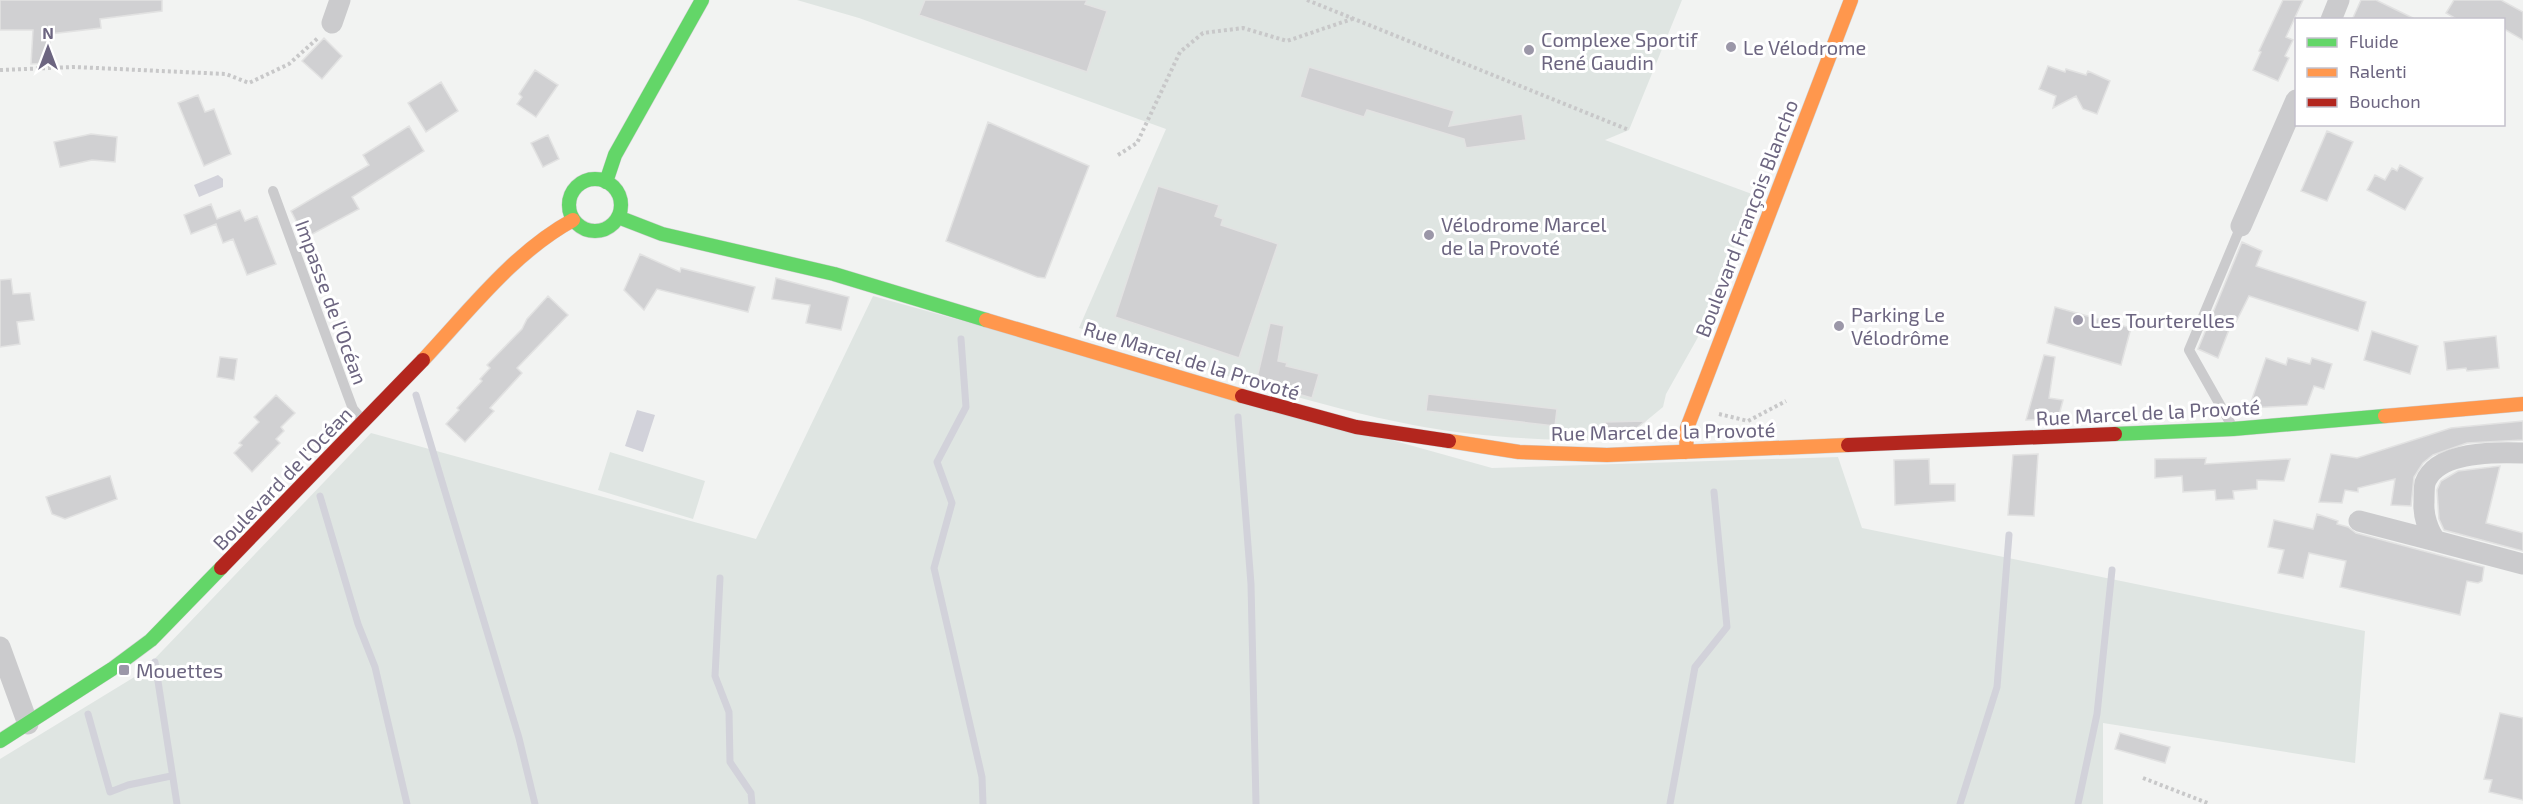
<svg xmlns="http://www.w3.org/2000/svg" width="2523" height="804" font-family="'Exo 2',sans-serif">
<rect width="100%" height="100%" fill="#f2f3f2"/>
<path fill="#dfe5e2" d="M 797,0 L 1682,0 L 1629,130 L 1605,140 L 1752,194 L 1725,275 L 1697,339 L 1666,394 L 1663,407 L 1623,440 C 1553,441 1481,438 1413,425 C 1299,403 1190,363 1079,328 L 1166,129 L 859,18 Z
M 873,296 L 1492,468 L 1838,457 L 1862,528 L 2365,631 L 2355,763 L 2103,723 L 2103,804 L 0,804 L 0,759 L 141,673 L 371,433 L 756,539 Z
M 610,452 L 705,481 L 693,519 L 598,490 Z"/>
<path fill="#d2d2da" d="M 218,175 L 223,179 L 223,187 L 199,197 L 194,185 Z
M 637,410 L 655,415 L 643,452 L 625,446 Z"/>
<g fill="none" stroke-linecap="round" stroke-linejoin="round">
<path stroke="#d2d2da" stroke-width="7" d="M 961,339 L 966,407 L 937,462 L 952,503 L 934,568 L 982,777 L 983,804
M 416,395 L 519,738 L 535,804
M 1238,417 L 1251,584 L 1256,804
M 320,496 L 358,624 L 375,667 L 407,804
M 720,578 L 715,676 L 729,712 L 730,762 L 751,793 L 752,804
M 155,662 L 177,804
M 88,714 L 110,792 L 128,785 L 171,776
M 1670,804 L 1695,667 L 1727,627 L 1714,492
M 1960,804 L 1997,687 L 2009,535
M 2078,804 L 2097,714 L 2112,570"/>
</g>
<path fill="#d0d0d2" stroke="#e2e2e2" stroke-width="1.5" d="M 0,0 L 162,0 L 162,11 L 100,19 L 101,28 L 50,34 L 50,63 L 31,64 L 33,30 L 0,30 Z
M 925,0 L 1087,0 L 1085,4 L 1107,11 L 1087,72 L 919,15 Z
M 2283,0 L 2303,0 L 2286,37 L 2293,40 L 2285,56 L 2289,58 L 2278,81 L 2253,70 L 2261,52 L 2259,51 Z
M 2361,0 L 2376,0 L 2417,20 L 2352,20 Z
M 2454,0 L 2501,0 L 2523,12 L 2523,40 L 2504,29 L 2504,20 L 2458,20 L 2446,13 Z
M 324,38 L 342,56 L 322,79 L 302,61 Z
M 2048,66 L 2065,72 L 2066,69 L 2086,75 L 2088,71 L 2110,81 L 2097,114 L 2083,109 L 2076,96 L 2053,108 L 2056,96 L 2039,89 Z
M 1309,67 L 1454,111 L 1449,126 L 1522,114 L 1526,140 L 1466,148 L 1464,139 L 1367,110 L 1364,117 L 1300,97 Z
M 535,70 L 558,85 L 536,117 L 517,104 L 522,97 L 519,94 Z
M 441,82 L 458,111 L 426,132 L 408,103 Z
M 198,95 L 205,112 L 214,109 L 231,154 L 204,166 L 178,103 Z
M 988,122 L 1089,166 L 1045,278 L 1037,277 L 946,241 Z
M 409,126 L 424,151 L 352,197 L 359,209 L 305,238 L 291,211 L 369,165 L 363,155 Z
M 2327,131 L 2353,142 L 2327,201 L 2301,191 Z
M 91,134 L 117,137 L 115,162 L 92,160 L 60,167 L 54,142 Z
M 548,135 L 559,159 L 543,167 L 531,143 Z
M 2400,165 L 2423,178 L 2405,210 L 2367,190 L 2375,175 L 2385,180 L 2392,168 L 2397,171 Z
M 1158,186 L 1219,205 L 1215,216 L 1223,219 L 1221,225 L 1278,244 L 1239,358 L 1115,317 Z
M 211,204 L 217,219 L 240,210 L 245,221 L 257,216 L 276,264 L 247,275 L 233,239 L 223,243 L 216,224 L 191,234 L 184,215 Z
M 2242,242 L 2262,251 L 2256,266 L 2366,302 L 2358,331 L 2249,296 L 2235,324 L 2232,322 L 2218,358 L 2198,349 Z
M 640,254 L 680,272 L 681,268 L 755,287 L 748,312 L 657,289 L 644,310 L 624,290 Z
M 776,278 L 849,297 L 841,330 L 806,323 L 810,305 L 772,299 Z
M 11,279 L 13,294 L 30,293 L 34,320 L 17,322 L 20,344 L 0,347 L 0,280 Z
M 548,296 L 568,315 L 517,368 L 522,373 L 490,408 L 494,411 L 465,442 L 446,424 L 459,410 L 457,408 L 482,381 L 480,379 L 490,368 L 487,365 L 522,329 L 527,319 Z
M 2055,307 L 2131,328 L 2121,365 L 2047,343 Z
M 1270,323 L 1284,326 L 1278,361 L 1287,363 L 1286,366 L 1319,374 L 1312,398 L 1256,382 Z
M 2372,331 L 2418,346 L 2410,374 L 2364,360 Z
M 2496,336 L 2499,368 L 2467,371 L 2466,368 L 2447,370 L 2444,342 Z
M 2044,355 L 2055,357 L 2049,398 L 2063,400 L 2058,419 L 2026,420 Z
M 220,357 L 237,359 L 234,380 L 217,377 Z
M 2266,358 L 2286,365 L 2288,358 L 2310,364 L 2312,358 L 2332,364 L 2324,389 L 2314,386 L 2307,405 L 2249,408 Z
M 1428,394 L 1557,409 L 1555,426 L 1426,411 Z
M 276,395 L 295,413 L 281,427 L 284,431 L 276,439 L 280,443 L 252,472 L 234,453 L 242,445 L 239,443 L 259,422 L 254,417 Z
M 1645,421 L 1626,437 L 1605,438 L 1605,422 Z
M 2523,421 L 2523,440 L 2467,443 L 2433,455 L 2423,463 L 2414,477 L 2411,506 L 2391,505 L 2395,479 L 2358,488 L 2358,492 L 2345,490 L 2342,503 L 2319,502 L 2331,454 L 2357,458 L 2451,428 Z
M 2038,454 L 2034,516 L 2008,515 L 2013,455 Z
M 2206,458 L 2205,464 L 2290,459 L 2284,481 L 2257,480 L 2257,489 L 2233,491 L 2234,499 L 2216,500 L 2215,490 L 2183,492 L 2182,476 L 2155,478 L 2155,459 Z
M 1929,459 L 1930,484 L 1955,484 L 1955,501 L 1895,505 L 1894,460 Z
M 2500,466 L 2486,523 L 2523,533 L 2523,551 L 2444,530 L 2439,519 L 2437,490 L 2441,481 L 2458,471 Z
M 110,476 L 117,499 L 65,519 L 52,514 L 46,497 Z
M 2317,514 L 2338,521 L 2337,524 L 2348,527 L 2356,533 L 2484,567 L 2482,581 L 2478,583 L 2467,581 L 2460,615 L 2340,587 L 2346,561 L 2309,553 L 2303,578 L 2278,573 L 2284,550 L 2268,547 L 2274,520 L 2313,529 Z
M 2500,713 L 2523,718 L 2523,800 L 2489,792 L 2492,780 L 2484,779 Z
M 2120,733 L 2170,747 L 2165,763 L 2115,749 Z"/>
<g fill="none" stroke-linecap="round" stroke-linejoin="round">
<defs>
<path id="fast" d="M569 205a26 26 0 1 1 52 0a26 26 0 1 1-52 0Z
M 606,182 L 615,155 L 702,0
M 618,217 L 662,234 L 834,274 L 986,320
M 2115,434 L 2233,429 L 2385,416
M 0,741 L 112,669 L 151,640 L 221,568"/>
<path id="slow" d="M 986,320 L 1242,396
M 423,360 C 469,311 514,252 573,220
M 2385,416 L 2523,404
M 1449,441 L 1519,452 L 1607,455 L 1848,445
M 1686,452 L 1687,428 L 1851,0"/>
<path id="jam" d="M 1242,396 L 1356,427 L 1449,441
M 1848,445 L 2115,434
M 221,568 L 423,360"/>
</defs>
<use href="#fast" stroke="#cfcfd1" stroke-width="15"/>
<use href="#slow" stroke="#cfcfd1" stroke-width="15"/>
<use href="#jam" stroke="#cfcfd1" stroke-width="15"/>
<path stroke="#c8c8c9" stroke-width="4" stroke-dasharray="3 3" stroke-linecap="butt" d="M 1307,0 L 1629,130
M 0,70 L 75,67 L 226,74 L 249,83 L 289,64 L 318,38
M 1118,155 L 1137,143 L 1180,52 L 1203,33 L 1243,28 L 1287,41 L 1352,19
M 1719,414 L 1748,421 L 1786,401
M 2143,778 L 2210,804"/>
<path stroke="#cbcbcd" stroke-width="10" d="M 273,191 L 347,393 L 353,409 L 364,422
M 2232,426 L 2189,350 L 2241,226"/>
<path stroke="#cbcbcd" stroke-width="21" d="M 2331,20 L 2339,0
M 332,23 L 340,0
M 2241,226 L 2296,100
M 2523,453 C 2497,452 2436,451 2425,483 C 2424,488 2424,496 2424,502 C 2423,515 2428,531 2436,541 L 2523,564
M 2359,521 L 2436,541
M 0,647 L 28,724"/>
<use href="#fast" stroke="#63d668" stroke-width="14"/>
<use href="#slow" stroke="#ff974d" stroke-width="14"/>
<use href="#jam" stroke="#b3261e" stroke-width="14"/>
</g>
<g fill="#9b97a8" stroke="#fff" stroke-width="2">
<circle cx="1731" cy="47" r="6"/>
<circle cx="1529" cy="50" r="6"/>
<circle cx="1429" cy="235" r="6"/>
<circle cx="2078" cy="320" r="6"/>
<circle cx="1839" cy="326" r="6"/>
<rect x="118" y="664" width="12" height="12" rx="3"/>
</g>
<g text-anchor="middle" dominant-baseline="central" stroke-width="6" stroke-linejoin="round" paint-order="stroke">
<g font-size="20" fill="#6c6580" stroke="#fff" text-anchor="start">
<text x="1541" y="39">Complexe Sportif<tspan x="1541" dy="23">René Gaudin</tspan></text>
<text x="1743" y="47">Le Vélodrome</text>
<text x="1441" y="224">Vélodrome Marcel<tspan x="1441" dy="23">de la Provoté</tspan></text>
<text x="1851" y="314">Parking Le<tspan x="1851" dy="23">Vélodrôme</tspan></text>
<text x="2090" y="320">Les Tourterelles</text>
<text x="136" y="670">Mouettes</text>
</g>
<g font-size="20" fill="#6c6580" stroke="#fff">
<text transform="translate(1746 218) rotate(-69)">Boulevard François Blancho</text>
<text transform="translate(332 302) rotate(70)">Impasse de l'Océan</text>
<text transform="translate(1192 360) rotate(17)">Rue Marcel de la Provoté</text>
<text transform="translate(2148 412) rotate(-3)">Rue Marcel de la Provoté</text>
<text transform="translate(1663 431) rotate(-1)">Rue Marcel de la Provoté</text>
<text transform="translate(282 478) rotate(-46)">Boulevard de l'Océan</text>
</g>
</g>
<rect x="2295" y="18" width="210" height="108" fill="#ffffff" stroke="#c4c1cc" stroke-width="1.5"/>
<rect x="2307" y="38" width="30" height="9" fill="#63d668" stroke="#c4c1cc" stroke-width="1.5"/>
<text x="2349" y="48" font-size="18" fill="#6c6580">Fluide</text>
<rect x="2307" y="68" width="30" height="9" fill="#ff974d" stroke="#c4c1cc" stroke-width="1.5"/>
<text x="2349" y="78" font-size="18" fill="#6c6580">Ralenti</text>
<rect x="2307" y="98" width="30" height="9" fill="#b3261e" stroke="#c4c1cc" stroke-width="1.5"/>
<text x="2349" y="108" font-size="18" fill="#6c6580">Bouchon</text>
<g transform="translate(48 48)" stroke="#ffffff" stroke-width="4.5" paint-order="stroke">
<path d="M0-4.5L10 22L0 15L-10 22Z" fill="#6c6580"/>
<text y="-9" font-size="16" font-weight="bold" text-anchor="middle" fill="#6c6580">N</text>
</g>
</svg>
